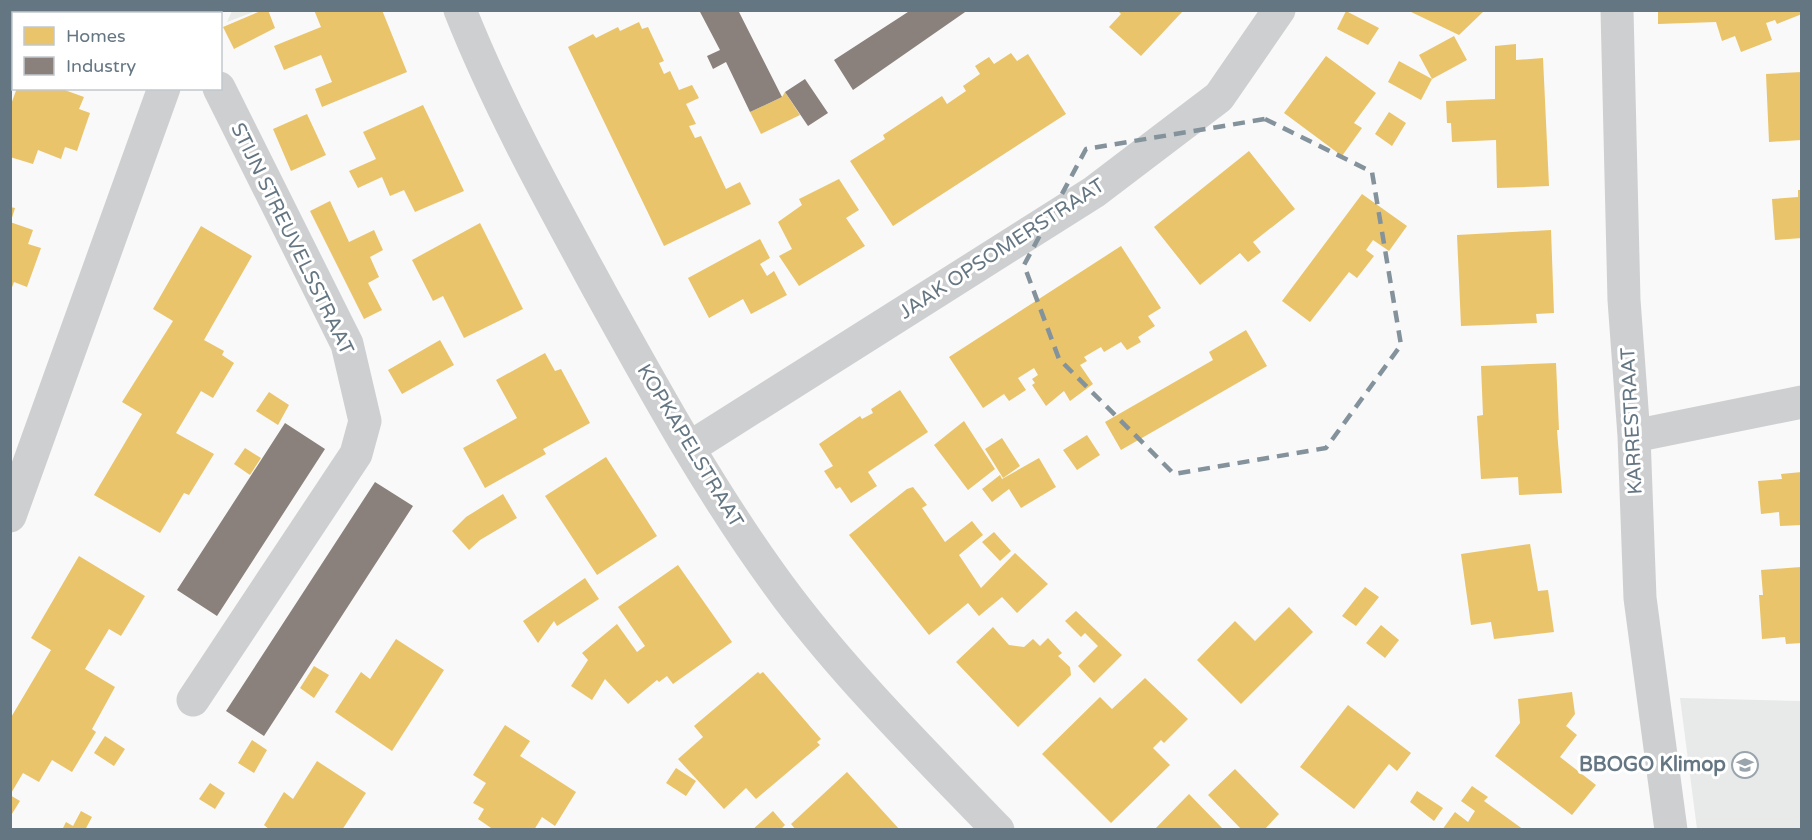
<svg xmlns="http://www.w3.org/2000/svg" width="1812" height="840" font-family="'Varela Round',sans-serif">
<rect width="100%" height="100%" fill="#f9f9f9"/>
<path fill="#e8e9e9" d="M 1680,698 L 1801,701 L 1801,829 L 1697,829 Z"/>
<path fill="#e8ebe6" d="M 232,11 L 232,10 L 256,11 L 227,22 Z"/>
<path fill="#e9c46a" d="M 46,10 L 115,10 L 114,14 L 44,14 Z
M 263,10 L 268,10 L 275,28 L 234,49 L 223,27 Z
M 314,10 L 382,10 L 407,72 L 322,107 L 315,89 L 332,82 L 321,55 L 284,70 L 274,46 L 321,27 Z
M 1117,10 L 1181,10 L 1182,12 L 1141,56 L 1109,27 L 1121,14 Z
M 1407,10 L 1485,10 L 1459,35 Z
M 1658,10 L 1802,10 L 1802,14 L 1777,24 L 1775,20 L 1766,23 L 1772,40 L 1741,52 L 1735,36 L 1722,41 L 1716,22 L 1658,24 Z
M 1346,11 L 1379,28 L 1368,45 L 1337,29 Z
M 639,22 L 642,29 L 648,27 L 664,61 L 659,63 L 664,74 L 670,71 L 679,90 L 692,85 L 699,98 L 686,104 L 696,124 L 689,126 L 695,138 L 701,136 L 726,189 L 740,182 L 751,204 L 664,246 L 568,47 L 593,34 L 596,38 L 618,27 L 620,31 Z
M 1454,36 L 1467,60 L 1432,79 L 1419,55 Z
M 1516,44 L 1516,60 L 1543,58 L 1549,186 L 1497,188 L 1496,140 L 1452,142 L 1451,123 L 1447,123 L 1446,101 L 1495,99 L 1495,46 Z
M 1011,53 L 1017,61 L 1028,54 L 1066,114 L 893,226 L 850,161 L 885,139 L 883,135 L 942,96 L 947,104 L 966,91 L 963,86 L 980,74 L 975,66 L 989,57 L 994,64 Z
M 1326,56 L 1376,93 L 1354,123 L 1362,128 L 1342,156 L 1284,113 Z
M 1399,61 L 1432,79 L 1421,100 L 1388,82 Z
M 1802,72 L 1802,140 L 1769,142 L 1766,74 Z
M 17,88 L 59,88 L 84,97 L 79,109 L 90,113 L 77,151 L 65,147 L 61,159 L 38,150 L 33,164 L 10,157 L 10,107 Z
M 785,92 L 800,115 L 761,134 L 750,112 L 782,97 Z
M 423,105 L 464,191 L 415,212 L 404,190 L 390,196 L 382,177 L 358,188 L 349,171 L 376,159 L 363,132 Z
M 1389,112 L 1406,123 L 1392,146 L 1375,134 Z
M 307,114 L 326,155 L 291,171 L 273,129 Z
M 1249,151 L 1295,209 L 1253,242 L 1261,252 L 1248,262 L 1240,253 L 1200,285 L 1154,227 Z
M 839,179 L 859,210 L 846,218 L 865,246 L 799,286 L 779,256 L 792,249 L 778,222 L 802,205 L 799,199 Z
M 1798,190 L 1802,190 L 1802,238 L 1775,240 L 1772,199 L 1798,197 Z
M 1362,194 L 1407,226 L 1389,251 L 1373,240 L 1366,250 L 1374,256 L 1357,278 L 1349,272 L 1310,322 L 1282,301 Z
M 330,201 L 349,242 L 374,230 L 383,250 L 370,257 L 379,277 L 368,283 L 382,310 L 364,319 L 310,211 Z
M 10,207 L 15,208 L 11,221 L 10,221 Z
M 10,222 L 33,230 L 28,244 L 41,248 L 27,287 L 14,282 L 11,290 Z
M 480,223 L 523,309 L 464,338 L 443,296 L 433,301 L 412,260 Z
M 201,226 L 252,256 L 204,340 L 224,351 L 222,355 L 234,363 L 213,398 L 201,391 L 176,433 L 214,454 L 189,495 L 184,493 L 160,533 L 94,495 L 142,414 L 122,402 L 173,321 L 153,309 Z
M 1551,230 L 1554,313 L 1536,314 L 1537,323 L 1461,326 L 1457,235 Z
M 760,239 L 770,258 L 760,264 L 767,276 L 774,271 L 787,295 L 751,314 L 743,299 L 709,318 L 688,278 Z
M 1121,246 L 1161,308 L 1148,316 L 1155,326 L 1138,337 L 1141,342 L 1127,350 L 1121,342 L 1104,352 L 1101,347 L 1084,357 L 1087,361 L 1080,365 L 1093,384 L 1070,401 L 1064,391 L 1046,406 L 1032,385 L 1035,383 L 1032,379 L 1038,375 L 1034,368 L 1018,378 L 1026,390 L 1009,401 L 1004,394 L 983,408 L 949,357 Z
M 1246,330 L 1267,366 L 1121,450 L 1105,422 L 1213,360 L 1209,352 Z
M 440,340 L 454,365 L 402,394 L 388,370 Z
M 545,353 L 555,371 L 561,369 L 590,423 L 543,449 L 546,454 L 485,488 L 463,448 L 517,418 L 496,380 Z
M 1556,363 L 1559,430 L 1557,430 L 1562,493 L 1519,495 L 1518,477 L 1481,479 L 1477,416 L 1483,415 L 1481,366 Z
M 900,390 L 928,432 L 868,472 L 877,486 L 851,503 L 840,487 L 836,489 L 824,471 L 833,466 L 819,444 L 860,416 L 862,419 L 873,413 L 871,409 Z
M 269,392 L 289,405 L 278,425 L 256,411 Z
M 964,421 L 995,469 L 968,490 L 934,445 Z
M 1087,435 L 1100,455 L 1077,470 L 1063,450 Z
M 1002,438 L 1020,466 L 1003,478 L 985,449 Z
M 245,448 L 261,458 L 250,475 L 234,464 Z
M 606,457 L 657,536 L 597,575 L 545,496 Z
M 1039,458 L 1056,487 L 1021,508 L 1009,489 L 992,502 L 982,489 L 1000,475 L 1002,479 Z
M 1802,472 L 1802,525 L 1780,526 L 1779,512 L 1761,514 L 1758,481 L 1782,479 L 1781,474 Z
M 913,487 L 927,505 L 922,508 L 945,542 L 972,521 L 983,535 L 959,555 L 981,588 L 1015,553 L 1048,584 L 1017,613 L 1002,597 L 979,616 L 968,603 L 929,635 L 849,535 L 907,489 Z
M 503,494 L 517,518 L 480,540 L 469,550 L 452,531 L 466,517 Z
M 994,532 L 1011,551 L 1000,561 L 982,542 Z
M 1530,544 L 1538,591 L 1548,590 L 1554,632 L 1494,639 L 1491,622 L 1471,625 L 1461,554 Z
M 79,556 L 145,596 L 121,636 L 109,629 L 85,669 L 115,687 L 92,729 L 96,732 L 72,772 L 52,760 L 39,782 L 23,773 L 10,795 L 10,719 L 51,650 L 31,638 Z
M 678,565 L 732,642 L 673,684 L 667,676 L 659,682 L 657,680 L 628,704 L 605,679 L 592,700 L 571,686 L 588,660 L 582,653 L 617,624 L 637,652 L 645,646 L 618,607 Z
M 1801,567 L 1802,643 L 1786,644 L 1785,637 L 1762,639 L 1759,595 L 1763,595 L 1761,570 Z
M 585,578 L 599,599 L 557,626 L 554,621 L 538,643 L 523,621 Z
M 1365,587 L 1379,597 L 1356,626 L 1342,616 Z
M 1289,607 L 1313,632 L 1241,704 L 1197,660 L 1235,621 L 1255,641 Z
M 1076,611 L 1122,655 L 1094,683 L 1078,666 L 1098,646 L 1085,633 L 1081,637 L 1065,621 Z
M 1381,625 L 1399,640 L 1385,658 L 1366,643 Z
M 993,627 L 1009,645 L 1024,647 L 1033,639 L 1040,646 L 1048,638 L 1062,653 L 1058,656 L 1070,667 L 1071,675 L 1018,727 L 956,662 Z
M 396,639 L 444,670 L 392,751 L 335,712 L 361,672 L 370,679 Z
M 314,666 L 329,675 L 314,698 L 300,688 Z
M 758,672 L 760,674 L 763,672 L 821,739 L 817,742 L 820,745 L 756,799 L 746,788 L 724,809 L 678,759 L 703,737 L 694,726 Z
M 1145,678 L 1188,719 L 1164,743 L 1161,740 L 1153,748 L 1170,765 L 1111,823 L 1042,754 L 1100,697 L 1112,709 Z
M 1572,692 L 1575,714 L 1566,726 L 1577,735 L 1560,757 L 1596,785 L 1572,815 L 1495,756 L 1520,723 L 1518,699 Z
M 1348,705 L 1411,753 L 1397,771 L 1389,764 L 1354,809 L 1300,767 Z
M 505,725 L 530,741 L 520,756 L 576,792 L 555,826 L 542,817 L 534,830 L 494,830 L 478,819 L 484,809 L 473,803 L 486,783 L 473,775 Z
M 105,736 L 125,749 L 114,766 L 94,753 Z
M 252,740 L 267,750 L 254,773 L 238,763 Z
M 317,761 L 366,793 L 342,830 L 270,830 L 264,825 L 284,792 L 293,799 Z
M 676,768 L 696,781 L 686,796 L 666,783 Z
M 1235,769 L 1279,814 L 1264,830 L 1242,830 L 1208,795 Z
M 847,772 L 879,807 L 900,830 L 796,830 L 791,824 Z
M 210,783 L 225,793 L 215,809 L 199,799 Z
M 1472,786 L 1488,797 L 1484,801 L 1524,830 L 1442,830 L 1455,812 L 1468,822 L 1475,811 L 1461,801 Z
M 1417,791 L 1443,808 L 1434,821 L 1410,802 Z
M 1189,794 L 1224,830 L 1154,830 Z
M 10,795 L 20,801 L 10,817 Z
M 81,811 L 92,817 L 85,830 L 62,830 L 66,822 L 73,826 Z
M 773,811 L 785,825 L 780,830 L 752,830 Z"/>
<path fill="#8a817c" d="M 699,10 L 738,10 L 782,97 L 750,112 L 726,62 L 713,69 L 707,56 L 720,50 Z
M 911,10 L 968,10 L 853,90 L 834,60 Z
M 805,79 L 828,113 L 808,126 L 785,92 Z
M 285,423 L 325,449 L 217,616 L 177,590 Z
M 375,482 L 413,506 L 264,736 L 226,711 Z"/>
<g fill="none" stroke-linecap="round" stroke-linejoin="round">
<path stroke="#cecfd0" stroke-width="33" d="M 460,10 C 499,108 549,198 599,290 C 657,395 716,502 788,598 C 851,681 926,755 998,830
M 1617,10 L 1624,300 L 1634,436 L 1640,598 L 1671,830
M 192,14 L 193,10
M 1634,436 L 1802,402
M 689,448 L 1094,192 L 1219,97 L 1279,10
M 10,516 L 164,88
M 193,700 L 356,454 L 365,421 L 347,344 L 219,88"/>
</g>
<path fill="none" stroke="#84929c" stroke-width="4.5" stroke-dasharray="12 8" stroke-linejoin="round" d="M 1265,119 L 1372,172 L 1401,345 L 1326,448 L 1174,474 L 1059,359 L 1024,265 L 1086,149 Z"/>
<defs>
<symbol id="school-ring" viewBox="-11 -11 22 22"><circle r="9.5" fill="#fff" stroke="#99a4ac" stroke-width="1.5"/><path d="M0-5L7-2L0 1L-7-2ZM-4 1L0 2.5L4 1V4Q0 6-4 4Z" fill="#99a4ac"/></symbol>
</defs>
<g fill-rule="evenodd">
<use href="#school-ring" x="1730" y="750" width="30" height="30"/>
</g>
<g text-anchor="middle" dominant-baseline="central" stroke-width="6" stroke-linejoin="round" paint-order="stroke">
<g font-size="20" fill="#657683" stroke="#fff">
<text transform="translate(292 239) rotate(64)">STIJN STREUVELSSTRAAT</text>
<text transform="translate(1002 249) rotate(-33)">JAAK OPSOMERSTRAAT</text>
<text transform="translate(1632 421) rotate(-93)">KARRESTRAAT</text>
<text transform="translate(690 446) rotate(59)">KOPKAPELSTRAAT</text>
</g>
<g font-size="20" font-weight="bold" fill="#657683" stroke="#fff" text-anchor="end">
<text x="1726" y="765">BBOGO Klimop</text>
</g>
</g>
<rect width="1812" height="840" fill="none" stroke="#657683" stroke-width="24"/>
<rect x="12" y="12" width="210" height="78" fill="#ffffff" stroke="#c1c8cd" stroke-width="1.5"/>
<rect x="24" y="27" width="30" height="18" fill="#e9c46a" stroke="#c1c8cd" stroke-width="1.5"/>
<text x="66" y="42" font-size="18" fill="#657683">Homes</text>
<rect x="24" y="57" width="30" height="18" fill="#8a817c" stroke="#c1c8cd" stroke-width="1.5"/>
<text x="66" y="72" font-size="18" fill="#657683">Industry</text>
</svg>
